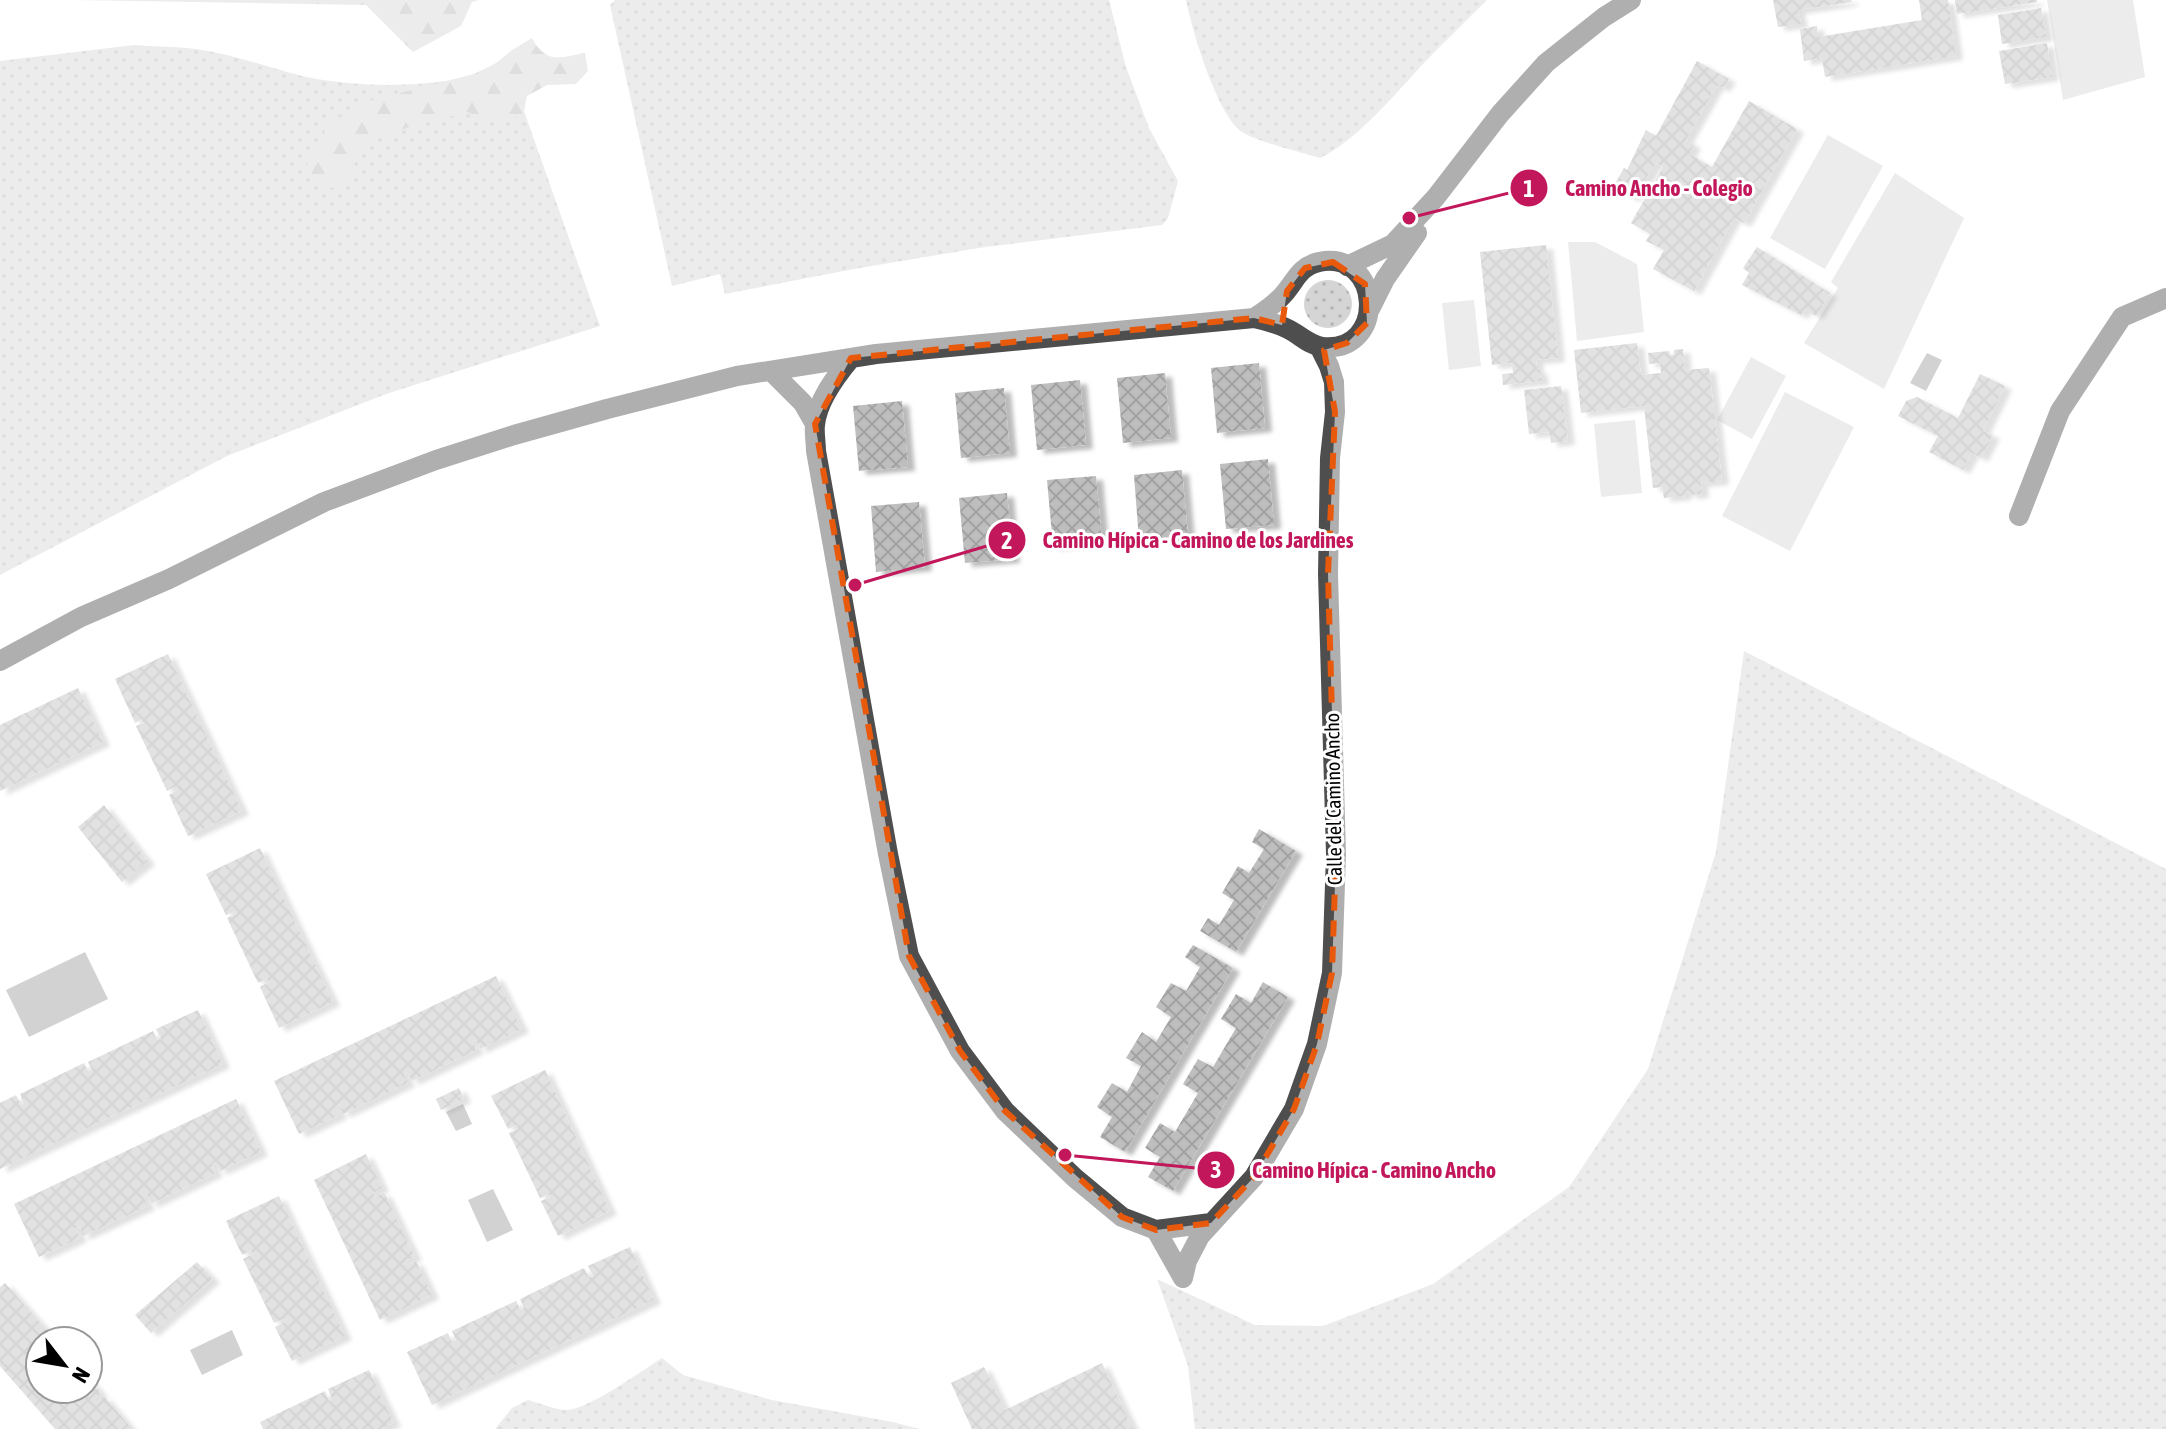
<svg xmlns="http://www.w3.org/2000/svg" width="2166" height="1429" font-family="'Asap Condensed',sans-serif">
<defs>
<pattern id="grass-dots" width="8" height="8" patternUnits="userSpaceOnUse" patternTransform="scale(2)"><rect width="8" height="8" fill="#d5d5d5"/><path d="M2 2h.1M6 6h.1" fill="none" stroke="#b5b5b5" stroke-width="1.8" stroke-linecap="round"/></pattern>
<pattern id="forest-firs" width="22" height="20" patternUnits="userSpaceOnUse" patternTransform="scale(2)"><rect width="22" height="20" fill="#d5d5d5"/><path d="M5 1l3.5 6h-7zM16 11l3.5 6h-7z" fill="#b5b5b5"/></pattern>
<pattern id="building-cross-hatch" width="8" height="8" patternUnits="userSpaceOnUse" patternTransform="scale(2)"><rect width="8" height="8" fill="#bebebe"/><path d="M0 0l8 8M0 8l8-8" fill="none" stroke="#a2a2a2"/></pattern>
<filter id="shadow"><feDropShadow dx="7" dy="4" stdDeviation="2" flood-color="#0004"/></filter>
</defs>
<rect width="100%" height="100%" fill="#fff"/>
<path fill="url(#grass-dots)" d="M 615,0 L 1109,0 L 1126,67 L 1149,128 L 1178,181 L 1168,218 L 1162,225 L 985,247 L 854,269 L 725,294 L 720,274 L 672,286 L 610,5 Z
M 1186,0 L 1487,0 C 1465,22 1443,43 1421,66 C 1396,94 1353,143 1320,158 C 1300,152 1258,142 1242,132 C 1217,115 1192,30 1186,0 Z
M 134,45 C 154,47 175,46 195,49 C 232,54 267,67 302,76 C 363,90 450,88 508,66 L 600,326 L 386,394 L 227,456 L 0,575 L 0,61 Z
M1304 304a24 24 0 1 1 48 0a24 24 0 1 1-48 0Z
M 1744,651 L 2166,869 L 2166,1429 L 1195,1429 L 1188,1366 L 1157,1279 L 1255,1325 L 1323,1326 L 1433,1284 L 1569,1187 L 1648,1069 L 1716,852 Z
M 662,1358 L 683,1375 L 772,1400 L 893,1422 L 919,1429 L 495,1429 L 512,1408 L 528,1400 C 540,1403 553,1409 565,1410 C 585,1412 643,1370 662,1358 Z"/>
<path fill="url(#forest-firs)" d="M 74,0 L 479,0 L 472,2 L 461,26 L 413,52 L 366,5 Z
M 532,38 C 546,64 559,58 585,53 L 588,71 L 576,84 L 547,85 L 527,96 L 523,116 L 492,121 L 467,112 L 399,130 L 366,141 L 349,175 L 333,188 L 314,185 L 307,165 L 329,123 L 373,100 L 474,74 L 496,63 L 512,50 Z"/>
<path fill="#d5d5d5" d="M 2047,0 L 2133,0 L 2145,77 L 2063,100 Z
M 1828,135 L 1883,166 L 1825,269 L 1770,238 Z
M 1895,173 L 1964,218 L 1884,389 L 1804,343 L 1838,288 L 1831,282 Z
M 1568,242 L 1595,242 L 1637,264 L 1644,332 L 1577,341 Z
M 1474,300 L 1481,366 L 1449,370 L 1442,303 Z
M 1751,357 L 1786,376 L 1752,439 L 1717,420 Z
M 1785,392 L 1854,427 L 1790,551 L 1722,516 Z
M 1635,420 L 1642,493 L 1601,497 L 1594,424 Z"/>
<path fill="#9c9c9c" d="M 1927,353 L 1942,360 L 1926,391 L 1910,383 Z
M 85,952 L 108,999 L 29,1037 L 6,990 Z
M 463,1104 L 472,1124 L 456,1131 L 446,1112 Z
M 493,1189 L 513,1230 L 487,1242 L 468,1200 Z
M 232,1330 L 243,1355 L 202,1375 L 190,1350 Z"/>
<path fill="url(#building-cross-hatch)" filter="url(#shadow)" d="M 1773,0 L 1851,0 L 1852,2 L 1798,10 L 1801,24 L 1778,27 Z
M 1919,0 L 1948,0 L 1956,56 L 1825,77 L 1822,58 L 1804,61 L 1800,29 L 1817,26 L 1818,37 L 1922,20 Z
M 1955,0 L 2037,0 L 2037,2 L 1957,14 Z
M 2041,8 L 2046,37 L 2002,44 L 1998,15 Z
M 2047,43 L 2052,77 L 2005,84 L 1999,51 Z
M 1697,61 L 1729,79 L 1723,88 L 1717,85 L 1686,140 L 1694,145 L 1689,154 L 1712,167 L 1749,101 L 1797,129 L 1744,223 L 1734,218 L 1694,291 L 1653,269 L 1664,250 L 1646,241 L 1650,234 L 1631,223 L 1663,167 L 1656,163 L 1633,198 L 1613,187 L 1624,168 L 1627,170 L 1646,130 L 1656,136 Z
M 1546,245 L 1558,358 L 1536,360 L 1537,370 L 1540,370 L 1542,381 L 1503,385 L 1502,374 L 1513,373 L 1512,363 L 1492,365 L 1480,252 Z
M 1757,247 L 1830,293 L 1816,316 L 1805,309 L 1801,315 L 1742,285 L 1749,273 L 1743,268 Z
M 1637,343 L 1641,375 L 1661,373 L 1660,363 L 1649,364 L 1648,353 L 1669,351 L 1670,355 L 1674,355 L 1674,350 L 1683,349 L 1685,370 L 1709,368 L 1722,481 L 1701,483 L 1702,494 L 1690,495 L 1689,491 L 1685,492 L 1685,496 L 1664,498 L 1662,487 L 1653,488 L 1644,406 L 1581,413 L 1574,350 Z
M 1259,363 L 1265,428 L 1217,433 L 1211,368 Z
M 1165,373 L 1171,438 L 1123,443 L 1117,378 Z
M 1980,374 L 2005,386 L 1983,431 L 1993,435 L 1981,458 L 1972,453 L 1963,470 L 1929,452 L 1938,436 L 1898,416 L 1906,401 L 1917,397 L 1958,418 Z
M 1080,380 L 1086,445 L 1037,450 L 1031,385 Z
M 1561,386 L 1568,441 L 1551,443 L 1549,432 L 1529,434 L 1524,390 Z
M 1004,388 L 1010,453 L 961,458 L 955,393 Z
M 902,401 L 908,467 L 859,471 L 853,406 Z
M 1268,459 L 1274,525 L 1226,529 L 1220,464 Z
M 1182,470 L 1188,536 L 1139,540 L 1134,475 Z
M 1096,476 L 1102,541 L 1053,546 L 1047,480 Z
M 1007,493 L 1013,559 L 965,563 L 959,498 Z
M 919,502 L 925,567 L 876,572 L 871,506 Z
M 168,654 L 242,811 L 188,836 L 169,795 L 178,790 L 176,786 L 167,791 L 136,726 L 144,723 L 142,719 L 135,723 L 115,679 Z
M 78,688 L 103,742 L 0,791 L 0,725 Z
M 104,805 L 148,861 L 122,882 L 78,827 Z
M 1259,829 L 1296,851 L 1236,952 L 1200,931 L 1208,918 L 1219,925 L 1234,900 L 1222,893 L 1238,866 L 1249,873 L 1264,849 L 1252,842 Z
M 260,848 L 333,1002 L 279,1028 L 260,987 L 269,982 L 267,979 L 258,983 L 227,918 L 237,914 L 235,911 L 226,915 L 206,874 Z
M 1193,945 L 1233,968 L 1125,1152 L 1100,1137 L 1112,1117 L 1097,1107 L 1112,1083 L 1127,1092 L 1141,1066 L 1126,1058 L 1142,1032 L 1156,1042 L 1171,1017 L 1156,1007 L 1171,983 L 1186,991 L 1200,967 L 1185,957 Z
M 496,976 L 522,1029 L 480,1049 L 476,1040 L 472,1041 L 477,1050 L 412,1081 L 407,1072 L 404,1074 L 408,1083 L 343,1114 L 339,1104 L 336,1106 L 340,1115 L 299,1134 L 274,1081 Z
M 1263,982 L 1288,997 L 1173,1191 L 1148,1177 L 1160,1157 L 1145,1148 L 1160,1123 L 1175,1132 L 1198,1093 L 1183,1084 L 1198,1059 L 1213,1067 L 1236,1028 L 1221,1019 L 1236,994 L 1251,1003 Z
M 198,1010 L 223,1064 L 0,1169 L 0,1103 L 16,1095 L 21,1105 L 24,1104 L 20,1094 L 84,1063 L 88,1071 L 92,1070 L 88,1062 L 153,1031 L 157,1040 L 161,1039 L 156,1029 Z
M 545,1070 L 610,1211 L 558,1236 L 541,1201 L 551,1197 L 549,1194 L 540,1198 L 509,1133 L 518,1129 L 517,1125 L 508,1129 L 491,1096 Z
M 459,1088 L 464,1099 L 441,1110 L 436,1099 Z
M 236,1099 L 261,1152 L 220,1171 L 215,1162 L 212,1164 L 216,1173 L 151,1204 L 147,1195 L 143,1196 L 148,1206 L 83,1236 L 79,1227 L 75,1228 L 80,1238 L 39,1257 L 14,1204 Z
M 366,1154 L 382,1188 L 373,1193 L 375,1197 L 384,1192 L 415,1257 L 405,1261 L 407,1265 L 416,1261 L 432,1295 L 380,1320 L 314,1180 Z
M 279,1196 L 345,1336 L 292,1361 L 275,1327 L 285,1322 L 283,1319 L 274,1323 L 243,1259 L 253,1254 L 251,1251 L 242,1255 L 226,1221 Z
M 630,1247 L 654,1300 L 432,1405 L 407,1352 L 448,1333 L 452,1342 L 456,1340 L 452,1331 L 516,1301 L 521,1310 L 524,1308 L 520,1299 L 584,1268 L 589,1278 L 593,1276 L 588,1266 Z
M 197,1262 L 213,1279 L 151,1333 L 135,1315 Z
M 5,1283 L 52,1336 L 47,1341 L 40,1341 L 40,1389 L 88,1389 L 88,1378 L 101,1393 L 94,1400 L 96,1403 L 104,1396 L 132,1429 L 55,1429 L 0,1366 L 0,1287 Z
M 1102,1363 L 1133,1429 L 972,1429 L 951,1383 L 984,1367 L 1005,1410 Z
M 369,1370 L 394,1423 L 381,1429 L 263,1429 L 260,1422 L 325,1391 L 329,1401 L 332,1399 L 328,1389 Z"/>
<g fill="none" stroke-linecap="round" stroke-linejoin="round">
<path stroke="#4e4e4e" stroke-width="20" d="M 1347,266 L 1393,244 L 1436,197 L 1500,114 L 1546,63 L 1604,17 L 1631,0
M 1370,309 L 1385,279 L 1417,233
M 851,358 C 836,376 817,401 815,425 C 814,433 816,443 816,451 L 888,854 L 909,956 L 960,1051 L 1005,1111 L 1075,1178 L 1122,1217 L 1156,1230 L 1211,1223
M 771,371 L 803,403 L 815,424
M 2019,516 L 2060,411 L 2122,317 L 2166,298
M 0,661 L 81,617 L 169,579 L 324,502 L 436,460 L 514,435 L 607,409 L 737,376 L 876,354 L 1254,318 C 1268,321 1283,325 1295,333 C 1304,339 1311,345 1322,347 C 1388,354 1382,249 1319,262 C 1298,267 1296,281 1283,295 C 1275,304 1265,311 1254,318
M 1156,1230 L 1183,1278
M 1183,1278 L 1187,1261 L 1200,1236 L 1254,1177 L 1294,1109 L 1317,1044 L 1332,973 L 1336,854 L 1328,574 L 1330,458 L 1335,412 L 1334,382 L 1329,366 L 1319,346"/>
</g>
<path d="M0 0H2166V1429H0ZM 1333,262 L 1365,284 L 1367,323 L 1347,343 L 1324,350 L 1335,412 L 1328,574 L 1336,854 L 1332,973 L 1317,1044 L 1294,1109 L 1254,1177 L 1211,1223 L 1156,1230 L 1122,1217 L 1005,1111 L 960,1051 L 909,956 L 815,424 L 851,358 L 1254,318 L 1282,325 L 1287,291 L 1305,268 Z" fill="#fff" fill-opacity=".55" fill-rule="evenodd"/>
<path fill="none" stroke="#e8590c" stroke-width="6" stroke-dasharray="16 10" stroke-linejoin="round" d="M 1333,262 L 1365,284 L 1367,323 L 1347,343 L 1324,350 L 1335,412 L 1328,574 L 1336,854 L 1332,973 L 1317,1044 L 1294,1109 L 1254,1177 L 1211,1223 L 1156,1230 L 1122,1217 L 1005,1111 L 960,1051 L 909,956 L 815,424 L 851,358 L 1254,318 L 1282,325 L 1287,291 L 1305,268 Z"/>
<g text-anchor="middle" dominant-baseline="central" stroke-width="6" stroke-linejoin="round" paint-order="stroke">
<g font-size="20" fill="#000" stroke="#fff">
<text transform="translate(1333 799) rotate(-91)">Calle del Camino Ancho</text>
</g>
</g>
<path fill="none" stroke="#c2185b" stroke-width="3" d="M1409 218L1529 188M855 585L1007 540M1065 1155L1216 1170"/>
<g fill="#c2185b" stroke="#fff" stroke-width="3">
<circle cx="1409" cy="218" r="8"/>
<circle cx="855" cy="585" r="8"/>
<circle cx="1065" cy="1155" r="8"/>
<circle cx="1529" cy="188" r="20"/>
<circle cx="1007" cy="540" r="20"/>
<circle cx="1216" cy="1170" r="20"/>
</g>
<g font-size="24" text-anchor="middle" font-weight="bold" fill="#fff">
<text x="1529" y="197">1</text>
<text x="1007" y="549">2</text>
<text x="1216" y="1178">3</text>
</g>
<g font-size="22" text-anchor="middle" font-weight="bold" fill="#c2185b" stroke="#fff" stroke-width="6" stroke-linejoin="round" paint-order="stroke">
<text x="1659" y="196">Camino Ancho - Colegio</text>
<text x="1198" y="548">Camino Hípica - Camino de los Jardines</text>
<text x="1374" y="1178">Camino Hípica - Camino Ancho</text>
</g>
<g transform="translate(64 1365) rotate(121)"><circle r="38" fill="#ffffff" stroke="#999999" stroke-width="2"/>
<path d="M0-6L14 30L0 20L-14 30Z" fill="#000000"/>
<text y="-12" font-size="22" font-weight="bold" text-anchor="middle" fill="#000000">N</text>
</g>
</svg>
